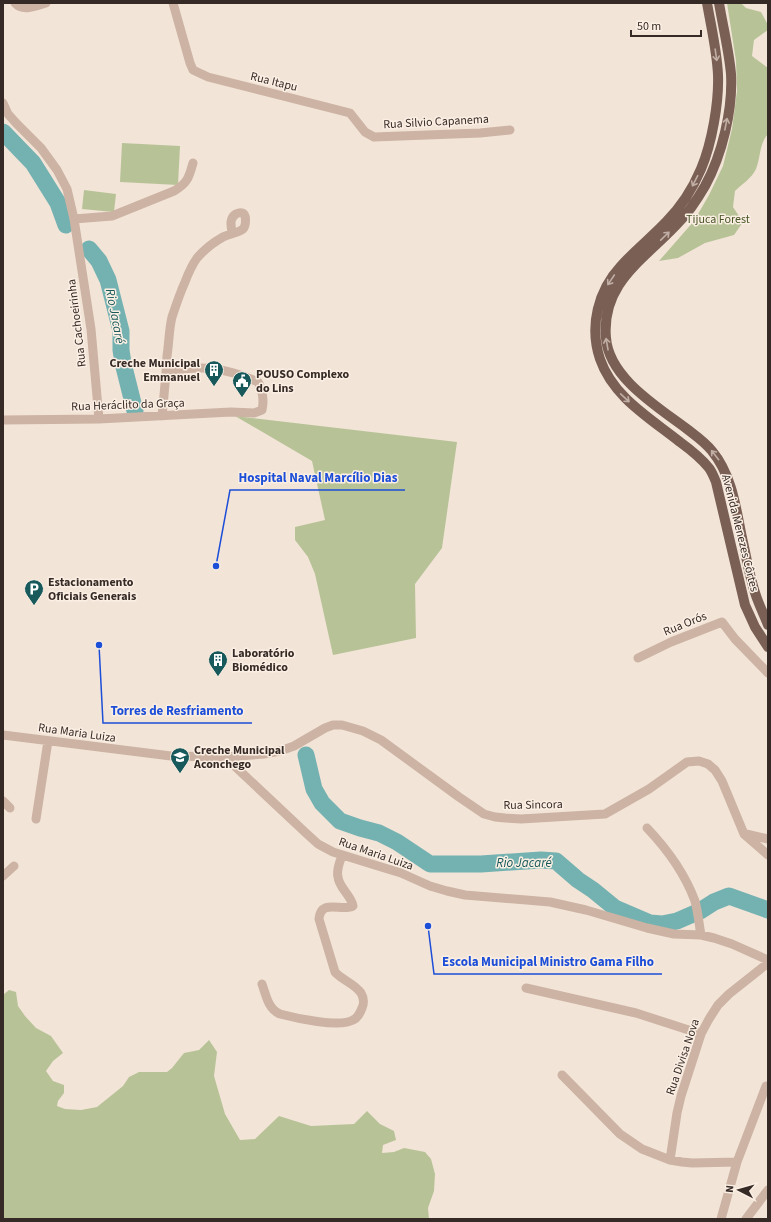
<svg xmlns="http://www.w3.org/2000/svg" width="771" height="1222" font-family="'Source Sans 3',sans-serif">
<rect width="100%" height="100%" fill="#f3e4d8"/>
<path fill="#b7c397" d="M 727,3 L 741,3 L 746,8 L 761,12 L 768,25 L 768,30 L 754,40 L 752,56 L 768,68 L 768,134 C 759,144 761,157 756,169 C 752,178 741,185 735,191 L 733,207 L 743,222 L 734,235 L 705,243 L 678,258 L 659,261 L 694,221 L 709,195 L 723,166 L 732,129 L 737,91 L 736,61 Z
M 122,143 L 180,146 L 178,185 L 120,182 Z
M 84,190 L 116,194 L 114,212 L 82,209 Z
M 235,416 L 457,442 L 442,548 L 415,584 L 416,638 L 333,655 L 315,574 L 308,557 L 295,540 L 295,527 L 325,520 L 312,461 Z
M 9,990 L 16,992 L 18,1006 L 25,1016 L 36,1028 L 51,1036 L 63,1053 L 53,1061 L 46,1071 L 53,1081 L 64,1085 L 64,1093 L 58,1101 L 57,1106 L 65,1109 L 81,1110 L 97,1107 L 123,1086 L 129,1077 L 139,1072 L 167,1072 L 172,1068 L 184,1053 L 199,1050 L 209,1040 L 217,1052 L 214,1076 L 225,1114 L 240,1140 L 255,1139 L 279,1116 L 311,1126 L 354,1124 L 367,1111 L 380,1124 L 394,1131 L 396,1140 L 383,1145 L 382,1153 L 394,1152 L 404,1148 L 425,1152 L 431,1159 L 435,1174 L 434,1191 L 428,1208 L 429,1219 L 3,1219 L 3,995 Z"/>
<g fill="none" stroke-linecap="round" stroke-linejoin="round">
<path stroke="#74b2b1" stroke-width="17" d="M 3,132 L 33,163 L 58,203 L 66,225
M 89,249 L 99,261 L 108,280 L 121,331 L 121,350 L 123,363 L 135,411
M 306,755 L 314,789 L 322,803 L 340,821 L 360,828 L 379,833 L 397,842 L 430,864 L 481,864 L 541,860 L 556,861 L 578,880 L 593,890 L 615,908 L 650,923 L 662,924 L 677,921 L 700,911 L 714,902 L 729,896 L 768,910"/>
<path stroke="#ccb3a3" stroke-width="9" d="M 15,3 C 23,12 36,6 46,3
M 173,3 L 190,63 L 193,70 L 208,77 L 350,113 L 365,132 L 374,137 L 480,133 L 510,130
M 3,103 L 8,114 L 16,123 L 41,148 L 57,170 L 67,189 L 74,219 L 91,329 L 99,419
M 74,219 L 112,216 L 174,191 C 188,183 189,177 193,163
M 162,416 C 164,396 166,376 167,356 C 169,343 169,329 172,317 C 176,305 180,293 185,282 C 188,274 192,265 197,258 C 204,250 214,242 223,237 C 229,234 238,233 243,229 C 246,226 247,214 242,213 C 240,212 238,213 236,214 C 229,218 231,226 232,233
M 3,420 L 99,419 L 231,412 L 254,413 L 262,410 C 264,402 263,390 258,382 C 240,374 217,367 197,368 C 187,368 177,370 166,371
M 638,658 L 671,642 L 722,622 L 735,639 L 768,673
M 3,735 L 171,756 L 225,757 L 264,754 L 280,751 L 294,746 L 325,728 L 333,725 L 342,725 L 363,731 L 381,740 L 459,797 L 484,814 L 495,817 L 505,818 L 521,819 L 605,814 L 649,789 L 687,762 L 699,761 L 708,764 L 715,770 L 722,781 L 744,834 L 768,855
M 225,757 L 307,834 L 318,844 L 333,852 L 378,866 L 401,873 L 430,886 L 447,891 L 465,895 L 550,902 L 586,910 L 647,928 L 674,934 L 701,935 L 714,938 L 732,944 L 768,960
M 3,801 L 10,808
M 36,819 L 48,741
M 647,828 C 667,849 685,874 695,901 C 698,912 699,924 701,935
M 746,834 L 768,839
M 3,876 L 14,866
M 262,984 C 266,995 268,1009 280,1014 C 295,1018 340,1028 353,1020 C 358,1018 360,1013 362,1008 C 364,1004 364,998 361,993 C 355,984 342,980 335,972 L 319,919 C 321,898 342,912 353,906 C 351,895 339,888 338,877 C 336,870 340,862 342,855
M 526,988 L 636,1013 L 701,1034
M 562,1075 L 620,1134 L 642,1149 L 670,1160 L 682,1162 L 692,1163 L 737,1162
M 670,1160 L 677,1113 L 681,1096 L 701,1034 L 709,1019 L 718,1005 L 729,994 L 768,963
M 721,1219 L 737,1162 L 766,1086
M 746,1219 L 768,1190"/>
<path stroke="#7a5f55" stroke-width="10" d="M 707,3 C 711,26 717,51 718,75 C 719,102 712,143 701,169 C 693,188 681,207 666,222 C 652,237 635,250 621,266 C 598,291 589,326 600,359 C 613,397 650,418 680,442 C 691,450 701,458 709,468 C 712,472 714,477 716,482 L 745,605 L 755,627 L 768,647
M 719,3 C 723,27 729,51 731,74 C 733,110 722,155 705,186 C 698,198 690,211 680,221 C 647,258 601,281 606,338 C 609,378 658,407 687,429 C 696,436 705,442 712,451 C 732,475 736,508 742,538 C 747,559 750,581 758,601 C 761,609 765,617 768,625"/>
</g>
<defs><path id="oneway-shaft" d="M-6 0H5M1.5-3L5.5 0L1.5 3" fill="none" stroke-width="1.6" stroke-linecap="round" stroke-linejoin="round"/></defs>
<g stroke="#c1aea4">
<use href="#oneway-shaft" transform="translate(716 55) rotate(82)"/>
<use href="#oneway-shaft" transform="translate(726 124) rotate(-79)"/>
<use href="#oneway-shaft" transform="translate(695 181) rotate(117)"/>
<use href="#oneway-shaft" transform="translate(665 236) rotate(-44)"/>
<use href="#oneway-shaft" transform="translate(611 280) rotate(124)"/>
<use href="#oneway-shaft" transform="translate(607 344) rotate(-100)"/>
<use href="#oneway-shaft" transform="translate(625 398) rotate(43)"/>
<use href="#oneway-shaft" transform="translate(715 455) rotate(-128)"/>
</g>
<defs>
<symbol id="building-pin" viewBox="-11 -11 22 30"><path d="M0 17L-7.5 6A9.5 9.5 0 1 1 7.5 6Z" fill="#185a5b" stroke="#fbefe4"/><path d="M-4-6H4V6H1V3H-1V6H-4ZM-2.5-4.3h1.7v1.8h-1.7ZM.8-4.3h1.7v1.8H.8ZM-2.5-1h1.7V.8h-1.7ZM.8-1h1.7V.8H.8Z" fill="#fff"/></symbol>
<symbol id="civic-pin" viewBox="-11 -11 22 30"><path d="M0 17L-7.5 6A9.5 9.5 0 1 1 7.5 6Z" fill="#185a5b" stroke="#fbefe4"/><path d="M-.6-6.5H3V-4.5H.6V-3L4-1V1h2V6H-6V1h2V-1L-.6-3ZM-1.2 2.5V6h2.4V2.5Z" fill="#fff"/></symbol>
<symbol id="parking-pin" viewBox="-11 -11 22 30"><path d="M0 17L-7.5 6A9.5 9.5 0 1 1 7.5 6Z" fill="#185a5b" stroke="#fbefe4"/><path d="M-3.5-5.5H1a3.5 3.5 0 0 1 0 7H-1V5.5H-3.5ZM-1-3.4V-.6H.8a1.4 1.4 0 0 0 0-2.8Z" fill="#fff"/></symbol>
<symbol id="school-pin" viewBox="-11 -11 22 30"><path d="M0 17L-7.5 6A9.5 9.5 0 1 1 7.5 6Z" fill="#185a5b" stroke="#fbefe4"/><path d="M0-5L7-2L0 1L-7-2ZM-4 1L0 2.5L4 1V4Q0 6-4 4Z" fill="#fff"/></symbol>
</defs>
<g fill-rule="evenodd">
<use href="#building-pin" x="203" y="359" width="22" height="30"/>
<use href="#civic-pin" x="231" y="370" width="22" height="30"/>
<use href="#parking-pin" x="23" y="578" width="22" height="30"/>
<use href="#building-pin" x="207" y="649" width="22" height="30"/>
<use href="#school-pin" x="169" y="746" width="22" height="30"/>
</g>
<g text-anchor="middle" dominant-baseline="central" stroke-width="3" stroke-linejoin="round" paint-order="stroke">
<g font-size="12" fill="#362a26" stroke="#fbefe4">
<text transform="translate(274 82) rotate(14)">Rua Itapu</text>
<text transform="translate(436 122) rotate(-3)">Rua Silvio Capanema</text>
<text transform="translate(77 323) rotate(-97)">Rua Cachoeirinha</text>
<text transform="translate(128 405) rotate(-2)">Rua Heráclito da Graça</text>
<text transform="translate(740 533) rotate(76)">Avenida Menezes Côrtes</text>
<text transform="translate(685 624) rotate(-22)">Rua Orós</text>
<text transform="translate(77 733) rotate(8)">Rua Maria Luiza</text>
<text transform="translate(533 805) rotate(-1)">Rua Sincora</text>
<text transform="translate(376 854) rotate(19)">Rua Maria Luiza</text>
<text transform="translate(683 1057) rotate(-71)">Rua Divisa Nova</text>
</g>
<g font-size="12" fill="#485627" stroke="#fbefe4">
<text x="718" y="219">Tijuca Forest</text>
</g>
<g font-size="12" font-weight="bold" fill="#362a26" stroke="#fbefe4" text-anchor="start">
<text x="200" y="363" text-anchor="end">Creche Municipal<tspan x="200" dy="14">Emmanuel</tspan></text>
<text x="256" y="374">POUSO Complexo<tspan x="256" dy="14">do Lins</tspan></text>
<text x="48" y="582">Estacionamento<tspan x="48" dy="14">Oficiais Generais</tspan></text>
<text x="232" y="653">Laboratório<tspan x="232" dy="14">Biomédico</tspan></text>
<text x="194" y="750">Creche Municipal<tspan x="194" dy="14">Aconchego</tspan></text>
</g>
<g font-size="13" font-style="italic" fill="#185a5b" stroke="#fbefe4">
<text transform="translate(115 316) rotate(79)">Rio Jacaré</text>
<text x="524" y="863">Rio Jacaré</text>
</g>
</g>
<path fill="none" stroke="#1d4ed8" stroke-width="1.5" d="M216 566L230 490H405M99 645L103 723H252M428 926L434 974H662"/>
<g fill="#1d4ed8" stroke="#fbefe4" stroke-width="1.5">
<circle cx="216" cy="566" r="4"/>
<circle cx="99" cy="645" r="4"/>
<circle cx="428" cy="926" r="4"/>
</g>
<g font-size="13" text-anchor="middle" font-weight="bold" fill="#1d4ed8" stroke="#fbefe4" stroke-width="3" stroke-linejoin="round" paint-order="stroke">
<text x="318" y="482">Hospital Naval Marcílio Dias</text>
<text x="177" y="715">Torres de Resfriamento</text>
<text x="548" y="966">Escola Municipal Ministro Gama Filho</text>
</g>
<rect width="771" height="1222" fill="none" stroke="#362a26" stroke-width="8"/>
<g transform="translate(739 1190) rotate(276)" stroke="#fbefe4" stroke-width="3" paint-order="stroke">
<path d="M0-3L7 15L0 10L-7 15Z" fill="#362a26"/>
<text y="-6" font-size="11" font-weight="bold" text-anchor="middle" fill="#362a26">N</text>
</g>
<path d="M631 30v6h70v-6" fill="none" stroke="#362a26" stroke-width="2"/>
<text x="637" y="30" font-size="12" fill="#362a26" stroke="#fbefe4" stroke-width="3" paint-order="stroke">50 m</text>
</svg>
